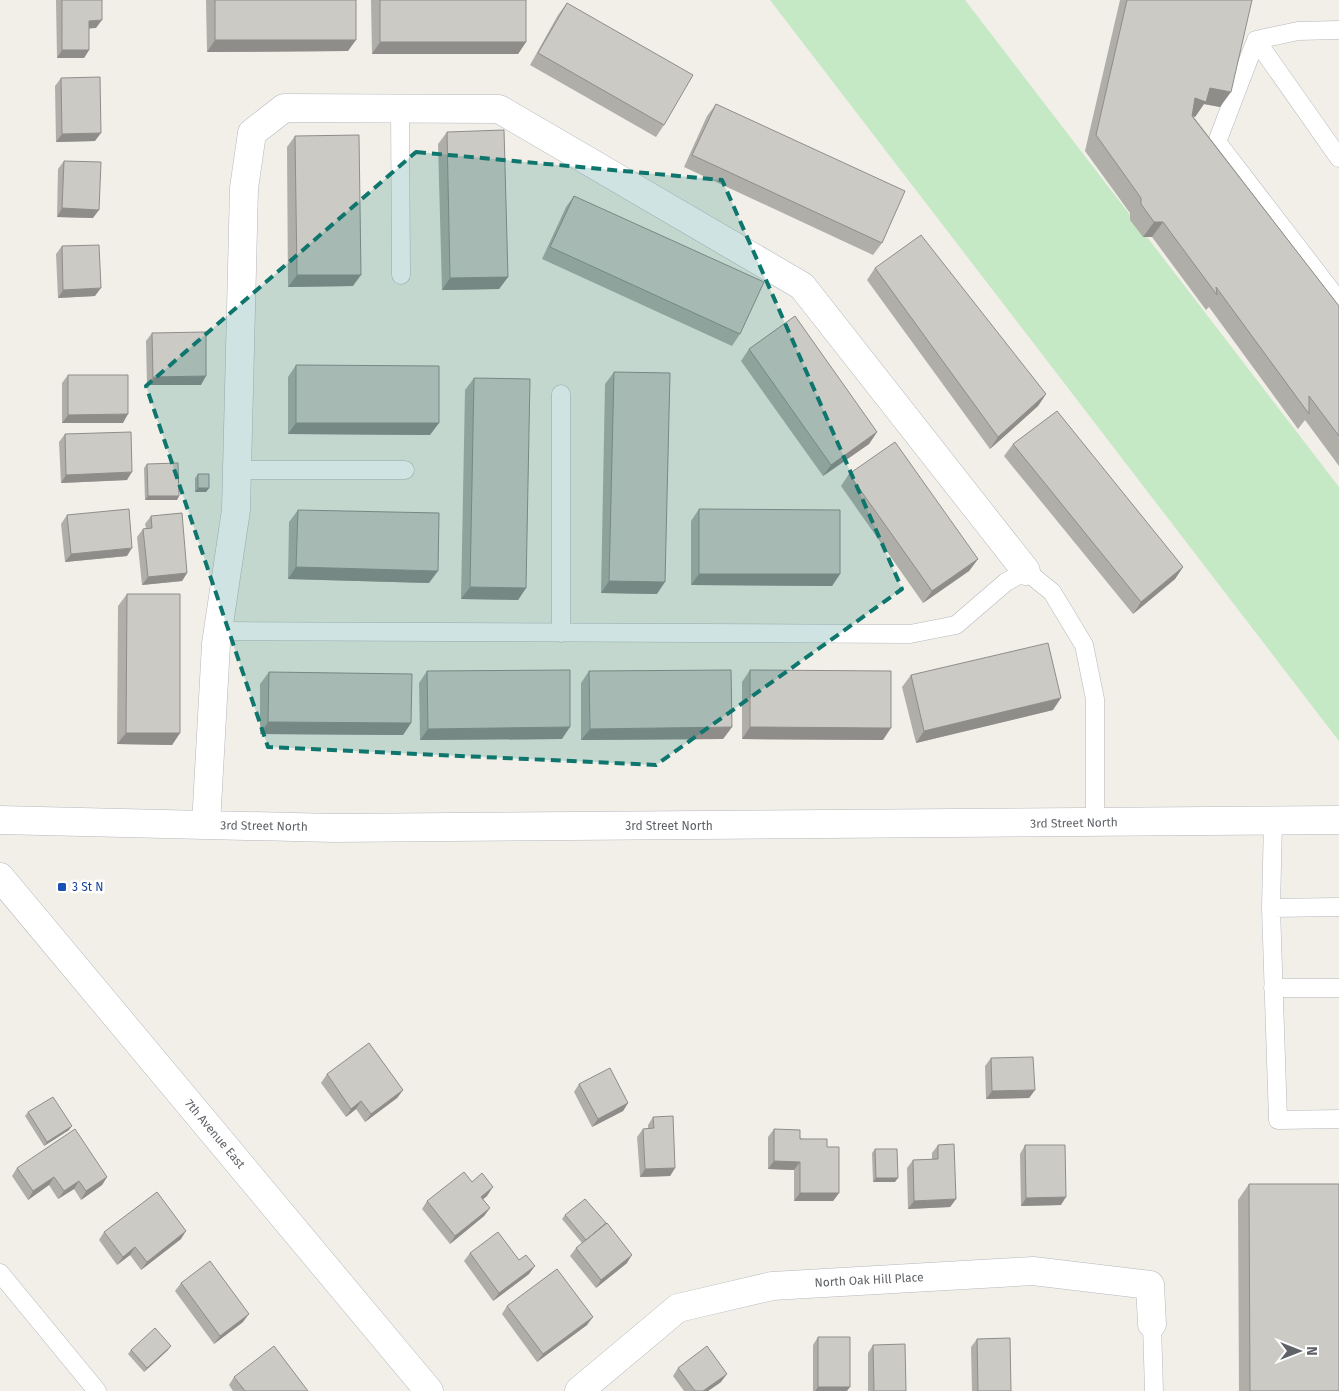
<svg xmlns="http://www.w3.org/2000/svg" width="1339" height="1391" font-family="'Fira Sans',sans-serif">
<rect width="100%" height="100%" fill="#f1efe8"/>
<path fill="#c5e8c5" d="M 770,0 L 965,0 L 1339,487 L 1339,741 Z"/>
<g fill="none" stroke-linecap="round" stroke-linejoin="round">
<defs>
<path id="lane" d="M 1339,30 L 1298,31 L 1256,40 L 1339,158
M 1256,40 L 1217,142 L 1339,301
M 400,108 L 401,275
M 561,394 L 561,633
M 237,470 L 405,470
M 218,631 L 910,634 L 956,625 L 1006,582 L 1026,571 L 1052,592 L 1084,645 L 1095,699 L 1095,823
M 1273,821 L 1271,908 L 1339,907
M 1271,908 L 1278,1120 L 1339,1119
M 1273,988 L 1339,988
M 0,1273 L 97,1391
M 1152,1324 L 1154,1391"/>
<path id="street" d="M 0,820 L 334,828 L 1339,820
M 206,825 L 216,644 L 236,510 L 244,188 L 252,133 L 284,108 L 499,109 L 802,286 L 1026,571
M 579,1391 L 678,1308 L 772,1286 L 1033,1271 L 1150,1285 L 1152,1324"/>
<path id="secondary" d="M 0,877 L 429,1391"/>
</defs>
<use href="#lane" stroke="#b5b8bc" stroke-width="19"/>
<use href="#street" stroke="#b5b8bc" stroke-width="29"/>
<use href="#secondary" stroke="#b6babf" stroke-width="29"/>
<use href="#lane" stroke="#fff" stroke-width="18"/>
<use href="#street" stroke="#fff" stroke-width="28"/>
<use href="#secondary" stroke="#fff" stroke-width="28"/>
</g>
<path fill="#afaea9" d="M 56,0 L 102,0 L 96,28 L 89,28 L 89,50 L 84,58 L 57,58 Z
M 206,0 L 356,0 L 348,51 L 207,52 Z
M 371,0 L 526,0 L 526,42 L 518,54 L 372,54 Z
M 1120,0 L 1252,0 L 1220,107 L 1204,104 L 1195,117 L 1193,116 L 1339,306 L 1339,466 L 1305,420 L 1298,429 L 1209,307 L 1206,310 L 1152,237 L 1143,237 L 1130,220 L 1130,213 L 1085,151 Z
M 567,3 L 664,125 L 656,137 L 530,65 L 558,15 Z
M 61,78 L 95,141 L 56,142 L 55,86 Z
M 716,104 L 882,243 L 873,255 L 684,167 L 707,116 Z
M 447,132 L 508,277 L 499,289 L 442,290 L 438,144 Z
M 295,136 L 353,286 L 288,287 L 287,147 Z
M 64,161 L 93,218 L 57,217 L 58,169 Z
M 574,196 L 740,334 L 732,346 L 542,259 L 566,207 Z
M 62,246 L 95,296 L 58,298 L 56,254 Z
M 875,268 L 1046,394 L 1038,406 L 990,449 L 867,280 Z
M 152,333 L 201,385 L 147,385 L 146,341 Z
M 749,349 L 877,432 L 869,444 L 823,476 L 741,361 Z
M 296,365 L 430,435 L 288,434 L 288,377 Z
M 614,372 L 657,594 L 601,593 L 605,384 Z
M 68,375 L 123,423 L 62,423 L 62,383 Z
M 474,378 L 526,588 L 518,600 L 461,599 L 465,390 Z
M 65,434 L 127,480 L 61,483 L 59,442 Z
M 1013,444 L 1183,567 L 1175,579 L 1133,614 L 1004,456 Z
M 147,464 L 179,496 L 177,500 L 145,500 L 144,468 Z
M 198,474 L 209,488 L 206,492 L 195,492 L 195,478 Z
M 849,474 L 978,559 L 969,571 L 923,603 L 841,486 Z
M 699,509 L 840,574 L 832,586 L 691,585 L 691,521 Z
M 298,510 L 429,583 L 288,579 L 289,522 Z
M 67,515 L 127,556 L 65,562 L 61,524 Z
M 151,516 L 187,573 L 182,581 L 142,585 L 137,537 L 143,529 L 146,528 L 145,524 Z
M 127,594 L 180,733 L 172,745 L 117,744 L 118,606 Z
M 750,670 L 883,740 L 742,739 L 742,682 Z
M 427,671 L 562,739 L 420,740 L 419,683 Z
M 589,671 L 732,727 L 723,739 L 581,740 L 581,683 Z
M 269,672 L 411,723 L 403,735 L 260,734 L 260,684 Z
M 911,675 L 1053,710 L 916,743 L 902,687 Z
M 991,1058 L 1035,1090 L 1029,1098 L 986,1099 L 985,1066 Z
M 327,1074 L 403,1090 L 397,1098 L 365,1122 L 356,1109 L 346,1117 L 321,1083 Z
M 579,1084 L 628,1103 L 623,1111 L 592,1127 L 574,1092 Z
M 28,1112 L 69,1130 L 44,1146 L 25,1116 Z
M 653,1117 L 675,1168 L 670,1176 L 640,1177 L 637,1137 L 643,1129 L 648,1128 L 648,1125 Z
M 774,1129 L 827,1147 L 839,1193 L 833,1201 L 794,1201 L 794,1170 L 768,1169 L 768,1137 Z
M 938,1145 L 956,1199 L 950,1207 L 908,1209 L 907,1168 L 913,1160 L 932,1159 L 932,1153 Z
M 1025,1145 L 1061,1205 L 1021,1206 L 1020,1154 Z
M 875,1149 L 895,1182 L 873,1182 L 872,1153 Z
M 17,1168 L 107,1177 L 102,1185 L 81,1200 L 74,1189 L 58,1199 L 49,1185 L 28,1200 L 12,1176 Z
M 472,1182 L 487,1196 L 483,1199 L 490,1208 L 484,1216 L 450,1244 L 422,1209 L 427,1201 Z
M 1249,1184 L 1339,1391 L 1239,1391 L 1238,1200 Z
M 565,1215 L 606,1223 L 604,1226 L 627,1263 L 596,1288 L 570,1256 L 576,1248 L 582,1243 L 562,1219 Z
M 104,1232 L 181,1239 L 141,1270 L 130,1255 L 117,1265 L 99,1240 Z
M 470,1253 L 529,1274 L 493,1301 L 464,1261 Z
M 181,1283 L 243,1322 L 214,1344 L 175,1291 Z
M 507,1306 L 587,1325 L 537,1362 L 502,1314 Z
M 818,1337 L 847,1391 L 813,1391 L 813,1345 Z
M 977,1339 L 1011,1391 L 972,1391 L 971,1347 Z
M 873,1345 L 906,1391 L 868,1391 L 868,1353 Z
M 131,1350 L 168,1350 L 144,1372 L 128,1354 Z
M 678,1368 L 721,1382 L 708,1391 L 684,1391 L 673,1376 Z
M 234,1377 L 308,1391 L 233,1391 L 229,1385 Z"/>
<path fill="#8f8d8a" d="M 102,20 L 96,28 L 83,29 L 89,21 Z
M 215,40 L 356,40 L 348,51 L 207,52 Z
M 380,42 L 526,42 L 518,54 L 372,54 Z
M 62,50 L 89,50 L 84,58 L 57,58 Z
M 1210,88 L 1231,92 L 1220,107 L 1204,104 L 1195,117 L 1185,113 L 1195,98 Z
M 101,133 L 95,141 L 56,142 L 62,134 Z
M 62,208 L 99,210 L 93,218 L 57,217 Z
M 1154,222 L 1163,222 L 1152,237 L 1143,237 Z
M 297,275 L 361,275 L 353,286 L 288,287 Z
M 508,277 L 499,289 L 442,290 L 450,278 Z
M 101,288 L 95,296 L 58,298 L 63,290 Z
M 206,376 L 201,385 L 147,385 L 153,377 Z
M 1046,394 L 1038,406 L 990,449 L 998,437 Z
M 128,414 L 123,423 L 62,423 L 68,415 Z
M 296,423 L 439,423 L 430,435 L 288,434 Z
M 877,432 L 869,444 L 823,476 L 831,465 Z
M 132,472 L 127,480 L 61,483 L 66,475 Z
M 198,488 L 209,488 L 206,492 L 195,492 Z
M 148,496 L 179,496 L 177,500 L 145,500 Z
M 132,548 L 127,556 L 65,562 L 71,554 Z
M 978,559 L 969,571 L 923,603 L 932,591 Z
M 296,567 L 438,571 L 429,583 L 288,579 Z
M 1183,567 L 1175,579 L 1133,614 L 1141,602 Z
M 187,573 L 182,581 L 142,585 L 148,577 Z
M 699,574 L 840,574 L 832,586 L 691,585 Z
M 609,581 L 665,582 L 657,594 L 601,593 Z
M 470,587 L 526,588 L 518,600 L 461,599 Z
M 1061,698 L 1053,710 L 916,743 L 924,731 Z
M 268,722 L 411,723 L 403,735 L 260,734 Z
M 570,727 L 562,739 L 420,740 L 428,729 Z
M 732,727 L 723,739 L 581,740 L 590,729 Z
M 750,727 L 891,728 L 883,740 L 742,739 Z
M 126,733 L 180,733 L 172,745 L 117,744 Z
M 403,1090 L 397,1098 L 365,1122 L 371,1114 Z
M 1035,1090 L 1029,1098 L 986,1099 L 992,1091 Z
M 361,1101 L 356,1109 L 346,1117 L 351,1109 Z
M 628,1103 L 623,1111 L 592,1127 L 598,1119 Z
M 72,1126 L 69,1130 L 44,1146 L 47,1142 Z
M 774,1161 L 800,1162 L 794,1170 L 768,1169 Z
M 675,1168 L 670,1176 L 640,1177 L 645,1169 Z
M 54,1177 L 49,1185 L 28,1200 L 33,1191 Z
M 107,1177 L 102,1185 L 81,1200 L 86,1191 Z
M 876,1178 L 898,1178 L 895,1182 L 873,1182 Z
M 79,1181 L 74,1189 L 58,1199 L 64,1191 Z
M 493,1187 L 487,1196 L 476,1205 L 481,1197 Z
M 800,1193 L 839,1193 L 833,1201 L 794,1201 Z
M 1066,1197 L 1061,1205 L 1021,1206 L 1026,1198 Z
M 956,1199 L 950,1207 L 908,1209 L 914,1201 Z
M 490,1208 L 484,1216 L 450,1244 L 455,1236 Z
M 186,1231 L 181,1239 L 141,1270 L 147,1262 Z
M 135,1247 L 130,1255 L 117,1265 L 123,1257 Z
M 632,1255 L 627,1263 L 596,1288 L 601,1280 Z
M 535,1266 L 529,1274 L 493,1301 L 499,1293 Z
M 249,1314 L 243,1322 L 214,1344 L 220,1336 Z
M 593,1317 L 587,1325 L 537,1362 L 543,1354 Z
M 171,1346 L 168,1350 L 144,1372 L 147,1368 Z
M 727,1374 L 721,1382 L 708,1391 L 703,1391 Z
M 818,1387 L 850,1387 L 847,1391 L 815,1391 Z"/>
<path fill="#cccac5" stroke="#8f8d8a" d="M 62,0 L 102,0 L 102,20 L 89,21 L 89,50 L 62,50 Z
M 215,0 L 356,0 L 356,40 L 215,40 Z
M 380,0 L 526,0 L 526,42 L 380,42 Z
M 1127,0 L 1252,0 L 1231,92 L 1210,88 L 1206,102 L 1195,98 L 1192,116 L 1339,306 L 1339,436 L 1309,396 L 1309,414 L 1216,287 L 1217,295 L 1163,222 L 1154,222 L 1141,204 L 1141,198 L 1096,135 Z
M 567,3 L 693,75 L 664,125 L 538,53 Z
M 100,77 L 101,133 L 62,134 L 61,78 Z
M 716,104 L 905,191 L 882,243 L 692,155 Z
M 504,130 L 508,277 L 450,278 L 447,132 Z
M 359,135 L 361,275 L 297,275 L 295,136 Z
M 64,161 L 101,162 L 99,210 L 62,208 Z
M 574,196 L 764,282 L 740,334 L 550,247 Z
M 921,235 L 1046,394 L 998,437 L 875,268 Z
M 99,245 L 101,288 L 63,290 L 62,246 Z
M 795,316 L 877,432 L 831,465 L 749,349 Z
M 206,332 L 206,376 L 153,377 L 152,333 Z
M 296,365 L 439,366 L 439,423 L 296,423 Z
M 614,372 L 670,373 L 665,582 L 609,581 Z
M 68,375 L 128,375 L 128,414 L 68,415 Z
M 474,378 L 530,379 L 526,588 L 470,587 Z
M 1057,411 L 1183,567 L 1141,602 L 1013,444 Z
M 131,432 L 132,472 L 66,475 L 65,434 Z
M 895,442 L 978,559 L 932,591 L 849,474 Z
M 178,463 L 179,496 L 148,496 L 147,464 Z
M 198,474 L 209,474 L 209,488 L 198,488 Z
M 129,509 L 132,548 L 71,554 L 67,515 Z
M 699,509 L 840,510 L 840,574 L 699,574 Z
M 298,510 L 439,513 L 438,571 L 296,567 Z
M 182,513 L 187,573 L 148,577 L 143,529 L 152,528 L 151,516 Z
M 127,594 L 180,594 L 180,733 L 126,733 Z
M 1048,643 L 1061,698 L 924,731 L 911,675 Z
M 570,670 L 570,727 L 428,729 L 427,671 Z
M 731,670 L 732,727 L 590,729 L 589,671 Z
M 750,670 L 891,671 L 891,728 L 750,727 Z
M 269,672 L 412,674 L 411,723 L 268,722 Z
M 369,1043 L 403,1090 L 371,1114 L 361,1101 L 351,1109 L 327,1074 Z
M 1033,1057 L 1035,1090 L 992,1091 L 991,1058 Z
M 610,1068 L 628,1103 L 598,1119 L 579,1084 Z
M 53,1097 L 72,1126 L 47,1142 L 28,1112 Z
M 673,1116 L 675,1168 L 645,1169 L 643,1129 L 654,1128 L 653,1117 Z
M 75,1129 L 107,1177 L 86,1191 L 79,1181 L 64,1191 L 54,1177 L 33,1191 L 17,1168 Z
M 774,1129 L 800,1130 L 800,1139 L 827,1139 L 827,1147 L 839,1147 L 839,1193 L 800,1193 L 800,1162 L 774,1161 Z
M 954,1144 L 956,1199 L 914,1201 L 913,1160 L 938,1159 L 938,1145 Z
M 1025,1145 L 1065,1145 L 1066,1197 L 1026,1198 Z
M 875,1149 L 897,1149 L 898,1178 L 876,1178 Z
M 464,1172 L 472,1182 L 482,1173 L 493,1187 L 481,1197 L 490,1208 L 455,1236 L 427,1201 Z
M 1249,1184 L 1339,1184 L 1339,1391 L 1250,1391 Z
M 157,1192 L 186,1231 L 147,1262 L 135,1247 L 123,1257 L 104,1232 Z
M 585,1199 L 606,1223 L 586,1240 L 565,1215 Z
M 607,1223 L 632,1255 L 601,1280 L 576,1248 Z
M 498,1232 L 519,1260 L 526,1255 L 535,1266 L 499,1293 L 470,1253 Z
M 210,1261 L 249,1314 L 220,1336 L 181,1283 Z
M 557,1269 L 593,1317 L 543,1354 L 507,1306 Z
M 155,1328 L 171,1346 L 147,1368 L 131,1350 Z
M 818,1337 L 850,1337 L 850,1387 L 818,1387 Z
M 1010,1338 L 1011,1391 L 978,1391 L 977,1339 Z
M 905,1344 L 906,1391 L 874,1391 L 873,1345 Z
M 274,1346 L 308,1391 L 245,1391 L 234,1377 Z
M 707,1346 L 727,1374 L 703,1391 L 695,1391 L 678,1368 Z"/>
<path fill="#0f766e" fill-opacity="0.2" stroke="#0f766e" stroke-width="4" stroke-dasharray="10 6" stroke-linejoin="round" d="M 416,152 L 722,180 L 902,589 L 656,765 L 268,747 L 146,386 Z"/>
<rect fill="#1a4fb4" stroke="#fff" stroke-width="2" x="57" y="882" width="10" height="10" rx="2.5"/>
<g text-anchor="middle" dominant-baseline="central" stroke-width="5" stroke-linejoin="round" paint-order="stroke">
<g font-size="12" fill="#5f6368" stroke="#fff">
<text transform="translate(1074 823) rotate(-1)">3rd Street North</text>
<text transform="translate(264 826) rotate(1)">3rd Street North</text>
<text x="669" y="826">3rd Street North</text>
<text transform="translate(215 1134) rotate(50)">7th Avenue East</text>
<text transform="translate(869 1280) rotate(-3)">North Oak Hill Place</text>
</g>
<g font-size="12" fill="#164399" stroke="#fff" text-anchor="start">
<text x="72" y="887">3 St N</text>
</g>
</g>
<g transform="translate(1299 1351) rotate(90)" stroke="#ffffff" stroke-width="4" paint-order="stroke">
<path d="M0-4L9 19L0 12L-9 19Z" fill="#5f6368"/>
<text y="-8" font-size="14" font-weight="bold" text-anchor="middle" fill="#5f6368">N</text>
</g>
</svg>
